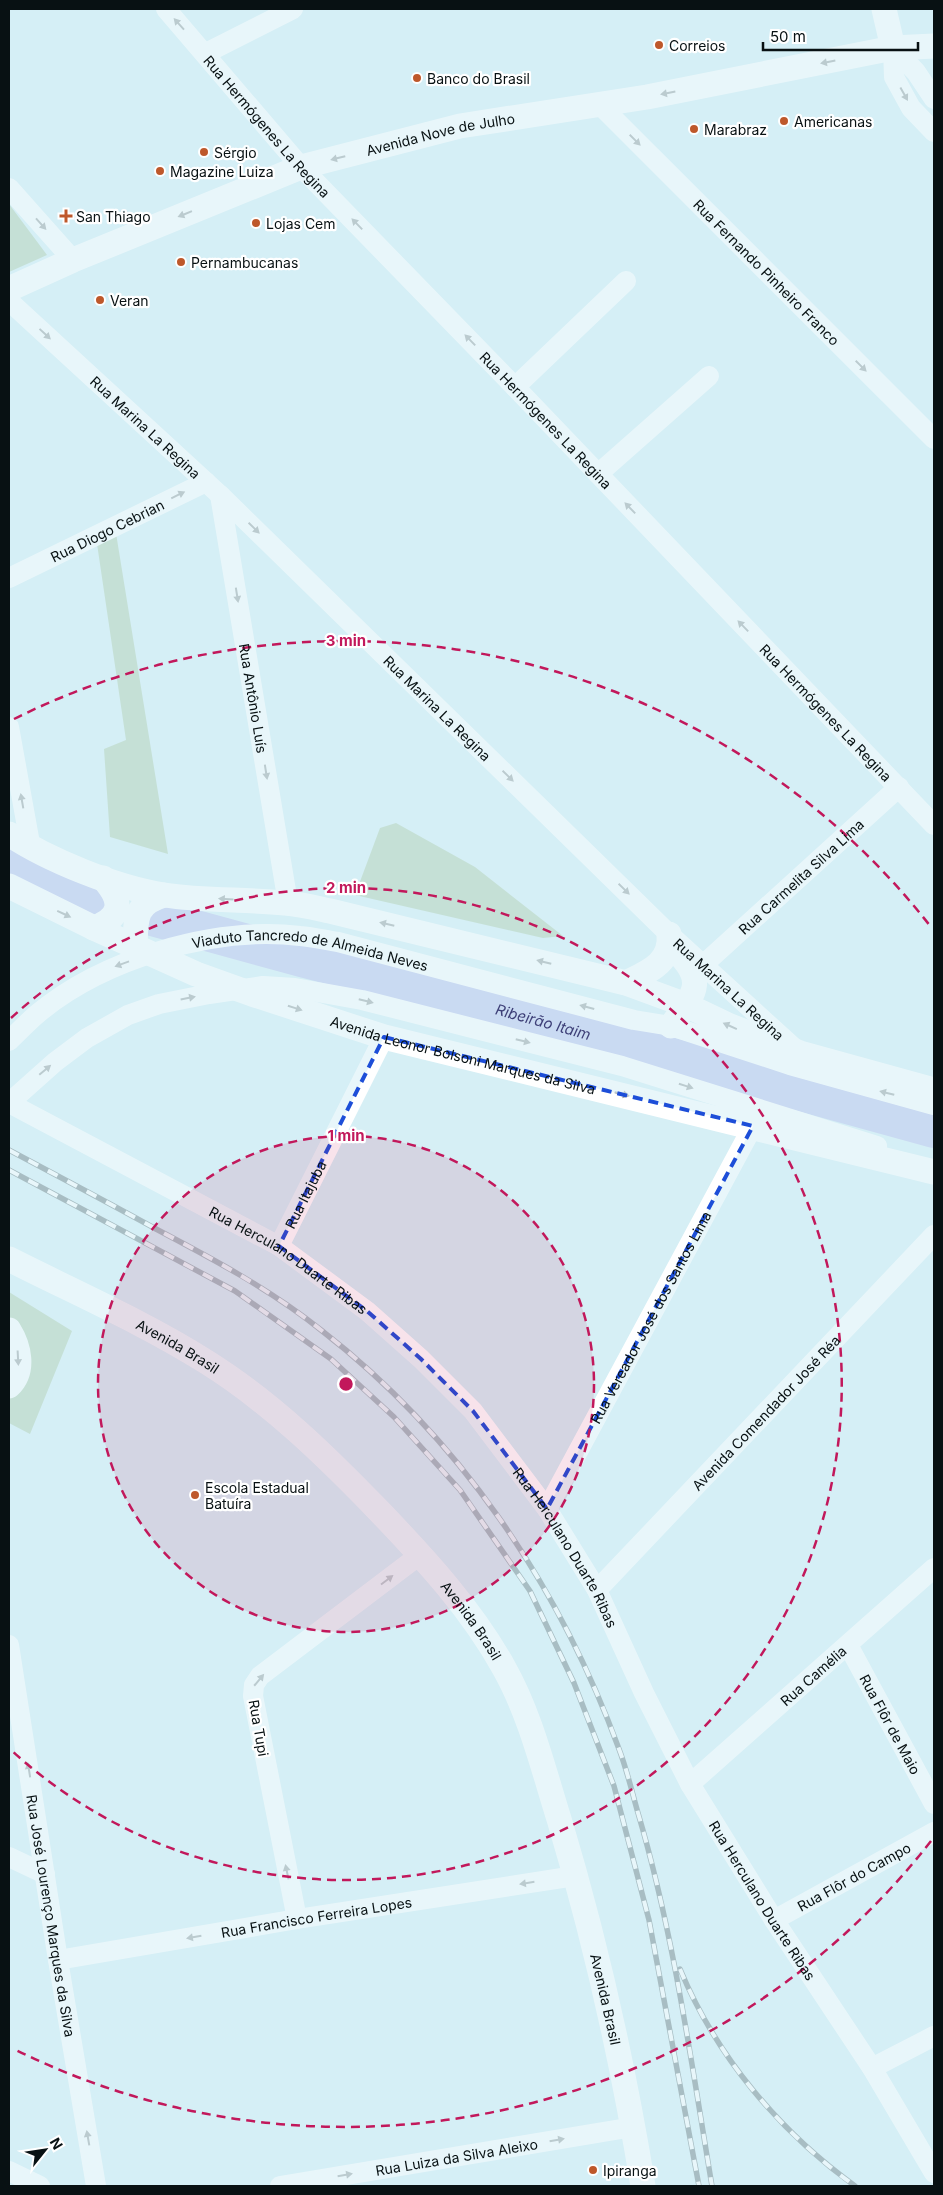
<svg xmlns="http://www.w3.org/2000/svg" width="943" height="2195" font-family="Inter,sans-serif">
<rect width="100%" height="100%" fill="#d6eff5"/>
<path fill="#b1cfb0" d="M 9,204 L 47,255 L 9,272 Z
M 115,527 L 168,854 L 110,837 L 104,749 L 126,740 L 96,537 Z
M 396,823 L 475,867 L 563,936 L 543,938 L 355,895 L 380,828 Z
M 9,1292 L 72,1331 L 30,1434 L 9,1423 Z"/>
<g fill="none" stroke-linecap="round" stroke-linejoin="round">
<g stroke="#bbc0ed" stroke-width="38">
<path d="M 9,853 L 23,863 L 91,896"/>
<path id="s1" d="M 152,917 L 305,959 L 455,997 L 934,1129"/>
</g>
<g stroke="#fff" stroke-width="20">
<path id="s2" d="M 166,9 L 301,167 L 515,387 L 934,825"/>
<path d="M 893,48 L 894,77 L 911,108 L 934,132"/>
<path d="M 893,48 L 916,72 L 934,99"/>
<path d="M 206,53 L 293,9"/>
<path id="s3" d="M 600,105 L 934,439"/>
<path d="M 9,188 L 73,260"/>
<path id="s4" d="M 9,301 L 220,495 L 669,934 L 793,1047"/>
<path d="M 515,387 L 626,281"/>
<path d="M 598,474 L 709,376"/>
<path id="s5" d="M 220,495 L 288,903"/>
<path id="s6" d="M 9,578 L 206,482"/>
<path d="M 9,727 L 31,849"/>
<path id="s7" d="M 703,965 L 899,787"/>
<path id="s8" d="M 9,1041 C 18,1032 27,1023 36,1015 C 102,959 214,926 300,936 C 313,937 325,940 338,942 L 634,1020 L 671,1026 L 790,1065 L 934,1105"/>
<path id="s9" d="M 9,1103 L 279,1246 L 367,1311 L 421,1359 L 473,1411 L 547,1509 L 597,1590 L 644,1693 L 690,1784 L 774,1920 L 872,2068 L 934,2173"/>
<path d="M 9,1103 L 55,1062 L 87,1038 L 128,1015 L 159,1004 L 209,994 L 263,986 L 295,988 L 362,1000 L 622,1066 L 877,1146"/>
<path id="s10" d="M 279,1246 L 384,1037"/>
<path id="s11" d="M 547,1509 L 753,1126"/>
<path id="s12" d="M 597,1590 L 934,1235"/>
<path id="s13" d="M 9,1645 L 58,1960 L 96,2186"/>
<path id="s14" d="M 848,1645 L 934,1804"/>
<path id="s15" d="M 690,1784 L 934,1568"/>
<path d="M 9,1857 L 45,1874"/>
<path d="M 297,1919 L 253,1696 L 254,1685 L 260,1676 L 421,1554"/>
<path id="s16" d="M 774,1920 L 934,1832"/>
<path id="s17" d="M 58,1960 L 297,1919 L 575,1876"/>
<path d="M 872,2068 L 934,2036"/>
<path d="M 9,2171 L 40,2186"/>
<path id="s18" d="M 280,2186 L 633,2127"/>
</g>
<g stroke="#fff" stroke-width="25">
<path d="M 884,9 L 893,48"/>
<path id="s19" d="M 9,289 L 73,260 L 301,167 L 460,126 L 647,97 L 893,48 L 934,46"/>
<path d="M 9,834 C 48,860 117,888 164,895 C 204,901 245,899 285,903 C 300,904 316,908 330,911 L 626,983 L 686,1005 L 730,1026 L 800,1053 L 934,1090"/>
<path id="s20" d="M 9,886 L 94,928 L 196,974 L 252,994 L 384,1037 L 934,1172"/>
<path d="M 94,928 C 124,916 122,900 103,878"/>
<path d="M 670,945 C 707,979 698,990 671,1026"/>
<path d="M 135,946 C 136,919 134,904 164,895"/>
<path d="M 626,983 C 648,972 672,963 669,934"/>
<path id="s21" d="M 9,1259 C 74,1292 143,1322 205,1361 C 271,1402 328,1458 381,1513 C 426,1560 472,1610 504,1668 C 530,1714 543,1768 559,1819 C 595,1939 623,2063 643,2186"/>
<path d="M 9,1330 C 19,1346 25,1371 9,1386"/>
</g>
<defs>
<path id="rail" d="M 9,1150 C 58,1176 107,1202 156,1229 C 213,1259 271,1290 321,1330 C 459,1437 559,1585 619,1749 C 627,1770 632,1792 638,1813 C 674,1935 691,2061 712,2186
M 9,1170 L 235,1291 L 331,1359 L 394,1417 L 460,1490 L 530,1591 L 574,1683 L 614,1786 L 649,1920 L 699,2186
M 680,1969 C 716,2056 779,2131 855,2186"/>
</defs>
<use href="#rail" stroke="#718286" stroke-width="5.5"/>
<use href="#rail" stroke="#fff" stroke-width="4" stroke-dasharray="11" stroke-linecap="butt"/>
</g>
<defs><path id="oneway-solid" d="M-6-.8H1V-3.2L6.5 0L1 3.2V.8H-6Z" transform="scale(1.25)"/></defs>
<g fill="#9ca0a1">
<use href="#oneway-solid" transform="translate(179 24) rotate(-132)"/>
<use href="#oneway-solid" transform="translate(828 62) rotate(169)"/>
<use href="#oneway-solid" transform="translate(668 93) rotate(169)"/>
<use href="#oneway-solid" transform="translate(904 94) rotate(61)"/>
<use href="#oneway-solid" transform="translate(635 140) rotate(45)"/>
<use href="#oneway-solid" transform="translate(338 158) rotate(166)"/>
<use href="#oneway-solid" transform="translate(185 214) rotate(158)"/>
<use href="#oneway-solid" transform="translate(41 224) rotate(48)"/>
<use href="#oneway-solid" transform="translate(357 224) rotate(-134)"/>
<use href="#oneway-solid" transform="translate(45 334) rotate(43)"/>
<use href="#oneway-solid" transform="translate(470 340) rotate(-134)"/>
<use href="#oneway-solid" transform="translate(861 366) rotate(45)"/>
<use href="#oneway-solid" transform="translate(178 495) rotate(-26)"/>
<use href="#oneway-solid" transform="translate(630 508) rotate(-134)"/>
<use href="#oneway-solid" transform="translate(254 528) rotate(44)"/>
<use href="#oneway-solid" transform="translate(237 595) rotate(81)"/>
<use href="#oneway-solid" transform="translate(743 626) rotate(-134)"/>
<use href="#oneway-solid" transform="translate(266 772) rotate(81)"/>
<use href="#oneway-solid" transform="translate(508 776) rotate(44)"/>
<use href="#oneway-solid" transform="translate(22 801) rotate(-100)"/>
<use href="#oneway-solid" transform="translate(624 889) rotate(44)"/>
<use href="#oneway-solid" transform="translate(226 899) rotate(-176)"/>
<use href="#oneway-solid" transform="translate(64 914) rotate(25)"/>
<use href="#oneway-solid" transform="translate(387 924) rotate(-167)"/>
<use href="#oneway-solid" transform="translate(544 962) rotate(-166)"/>
<use href="#oneway-solid" transform="translate(122 964) rotate(160)"/>
<use href="#oneway-solid" transform="translate(188 998) rotate(-11)"/>
<use href="#oneway-solid" transform="translate(366 1001) rotate(14)"/>
<use href="#oneway-solid" transform="translate(587 1007) rotate(-165)"/>
<use href="#oneway-solid" transform="translate(295 1008) rotate(18)"/>
<use href="#oneway-solid" transform="translate(730 1026) rotate(-156)"/>
<use href="#oneway-solid" transform="translate(523 1041) rotate(14)"/>
<use href="#oneway-solid" transform="translate(45 1070) rotate(-40)"/>
<use href="#oneway-solid" transform="translate(686 1086) rotate(18)"/>
<use href="#oneway-solid" transform="translate(887 1093) rotate(-166)"/>
<use href="#oneway-solid" transform="translate(622 1094) rotate(14)"/>
<use href="#oneway-solid" transform="translate(18 1358) rotate(87)"/>
<use href="#oneway-solid" transform="translate(387 1580) rotate(-37)"/>
<use href="#oneway-solid" transform="translate(259 1680) rotate(-50)"/>
<use href="#oneway-solid" transform="translate(29 1770) rotate(-99)"/>
<use href="#oneway-solid" transform="translate(287 1872) rotate(-102)"/>
<use href="#oneway-solid" transform="translate(527 1883) rotate(171)"/>
<use href="#oneway-solid" transform="translate(194 1937) rotate(170)"/>
<use href="#oneway-solid" transform="translate(88 2138) rotate(-100)"/>
<use href="#oneway-solid" transform="translate(557 2140) rotate(-10)"/>
<use href="#oneway-solid" transform="translate(345 2175) rotate(-10)"/>
</g>
<path d="M0 0H943V2195H0ZM 384,1037 L 753,1126 L 547,1509 L 473,1411 L 421,1359 L 367,1311 L 279,1246 Z" fill="#d6eff5" fill-opacity=".55" fill-rule="evenodd"/>
<path fill="none" stroke="#1d4ed8" stroke-width="4" stroke-dasharray="10 6" stroke-linejoin="round" d="M 384,1037 L 753,1126 L 547,1509 L 473,1411 L 421,1359 L 367,1311 L 279,1246 Z"/>
<circle cx="346" cy="1384" r="248" fill="#c2185b" fill-opacity=".12"/>
<g fill="none" stroke="#c2185b" stroke-width="2.5" stroke-dasharray="9 6">
<circle cx="346" cy="1384" r="248"/>
<path d="M11 1018A496 496 0 1 1 11 1750"/>
<path d="M931 1841A743 743 0 0 1 14 2049M14 719A743 743 0 0 1 931 927"/>
</g>
<g fill="#be582b" stroke="#fff" stroke-width="2">
<circle cx="659" cy="45" r="5"/>
<circle cx="417" cy="78" r="5"/>
<circle cx="784" cy="121" r="5"/>
<circle cx="694" cy="129" r="5"/>
<circle cx="204" cy="152" r="5"/>
<circle cx="160" cy="171" r="5"/>
<path d="M63.5 208.5h5v5h5v5h-5v5h-5v-5h-5v-5h5z"/>
<circle cx="256" cy="223" r="5"/>
<circle cx="181" cy="262" r="5"/>
<circle cx="100" cy="300" r="5"/>
<circle cx="195" cy="1495" r="5"/>
<circle cx="593" cy="2170" r="5"/>
</g>
<g text-anchor="middle" dominant-baseline="central" stroke-width="4.5" stroke-linejoin="round" paint-order="stroke">
<g font-size="14" fill="#081113" stroke="#fff" text-anchor="start">
<text x="669" y="45">Correios</text>
<text x="427" y="78">Banco do Brasil</text>
<text x="794" y="121">Americanas</text>
<text x="704" y="129">Marabraz</text>
<text x="214" y="152">Sérgio</text>
<text x="170" y="171">Magazine Luiza</text>
<text x="76" y="216">San Thiago</text>
<text x="266" y="223">Lojas Cem</text>
<text x="191" y="262">Pernambucanas</text>
<text x="110" y="300">Veran</text>
<text x="205" y="1487">Escola Estadual<tspan x="205" dy="16">Batuíra</tspan></text>
<text x="603" y="2170">Ipiranga</text>
</g>
<g font-size="14" fill="#081113" stroke="#fff">
<text stroke="none"><textPath href="#s2" startOffset="155">Rua Hermógenes La Regina</textPath></text>
<text stroke="none"><textPath href="#s19" startOffset="460">Avenida Nove de Julho</textPath></text>
<text stroke="none"><textPath href="#s3" startOffset="236">Rua Fernando Pinheiro Franco</textPath></text>
<text stroke="none"><textPath href="#s2" startOffset="560">Rua Hermógenes La Regina</textPath></text>
<text stroke="none"><textPath href="#s4" startOffset="186">Rua Marina La Regina</textPath></text>
<text stroke="none"><textPath href="#s6" startOffset="109">Rua Diogo Cebrian</textPath></text>
<text stroke="none"><textPath href="#s5" startOffset="206">Rua Antônio Luís</textPath></text>
<text stroke="none"><textPath href="#s4" startOffset="591">Rua Marina La Regina</textPath></text>
<text stroke="none"><textPath href="#s2" startOffset="965">Rua Hermógenes La Regina</textPath></text>
<text stroke="none"><textPath href="#s7" startOffset="132">Rua Carmelita Silva Lima</textPath></text>
<text stroke="none"><textPath href="#s8" startOffset="331">Viaduto Tancredo de Almeida Neves</textPath></text>
<text stroke="none"><textPath href="#s4" startOffset="996">Rua Marina La Regina</textPath></text>
<text stroke="none"><textPath href="#s20" startOffset="486">Avenida Leonor Bolsoni Marques da Silva</textPath></text>
<text stroke="none"><textPath href="#s10" startOffset="58">Rua Itajuba</textPath></text>
<text stroke="none"><textPath href="#s9" startOffset="321">Rua Herculano Duarte Ribas</textPath></text>
<text stroke="none"><textPath href="#s11" startOffset="218">Rua Vereador José dos Santos Lima</textPath></text>
<text stroke="none"><textPath href="#s21" startOffset="190">Avenida Brasil</textPath></text>
<text stroke="none"><textPath href="#s12" startOffset="245">Avenida Comendador José Réa</textPath></text>
<text stroke="none"><textPath href="#s9" startOffset="726">Rua Herculano Duarte Ribas</textPath></text>
<text stroke="none"><textPath href="#s21" startOffset="595">Avenida Brasil</textPath></text>
<text stroke="none"><textPath href="#s15" startOffset="164">Rua Camélia</textPath></text>
<text stroke="none"><textPath href="#s14" startOffset="90">Rua Flôr de Maio</textPath></text>
<text transform="translate(259 1728) rotate(80)">Rua Tupi</text>
<text stroke="none"><textPath href="#s16" startOffset="91">Rua Flôr do Campo</textPath></text>
<text stroke="none"><textPath href="#s9" startOffset="1131">Rua Herculano Duarte Ribas</textPath></text>
<text stroke="none"><textPath href="#s13" startOffset="274">Rua José Lourenço Marques da Silva</textPath></text>
<text stroke="none"><textPath href="#s17" startOffset="262">Rua Francisco Ferreira Lopes</textPath></text>
<text stroke="none"><textPath href="#s21" startOffset="1000">Avenida Brasil</textPath></text>
<text stroke="none"><textPath href="#s18" startOffset="179">Rua Luiza da Silva Aleixo</textPath></text>
</g>
<g font-size="15" font-style="italic" fill="#3e4078" stroke="#fff">
<text stroke="none"><textPath href="#s1" startOffset="405">Ribeirão Itaim</textPath></text>
</g>
</g>
<circle cx="346" cy="1384" r="8" fill="#c2185b" stroke="#fff" stroke-width="2.5"/>
<g font-size="15" text-anchor="middle" font-weight="bold" fill="#c2185b" stroke="#fff" stroke-width="4.5" stroke-linejoin="round" paint-order="stroke">
<text x="346" y="646">3 min</text>
<text x="346" y="893">2 min</text>
<text x="346" y="1141">1 min</text>
</g>
<rect width="943" height="2195" fill="none" stroke="#081113" stroke-width="20"/>
<g transform="translate(45 2150) rotate(60)" stroke="#ffffff" stroke-width="4" paint-order="stroke">
<path d="M0-4L9 19L0 12L-9 19Z" fill="#081113"/>
<text y="-8" font-size="14" font-weight="bold" text-anchor="middle" fill="#081113">N</text>
</g>
<path d="M763 42v8h155v-8" fill="none" stroke="#081113" stroke-width="2.5"/>
<text x="770" y="42" font-size="15" fill="#081113" stroke="#ffffff" stroke-width="4" paint-order="stroke">50 m</text>
</svg>
